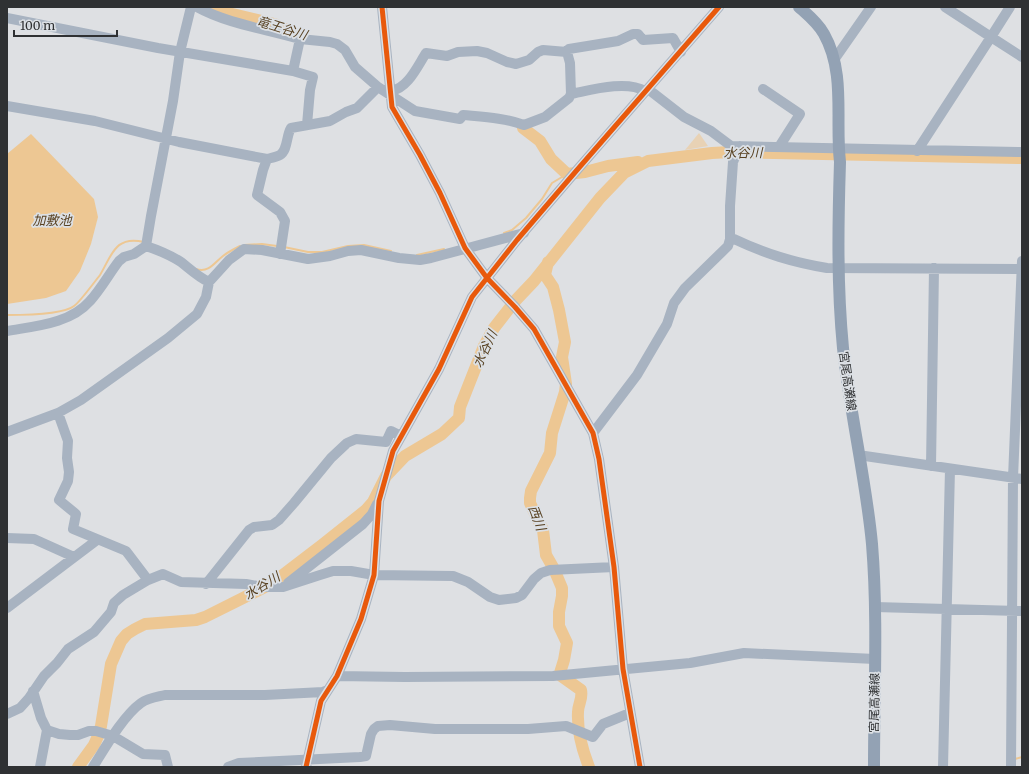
<svg xmlns="http://www.w3.org/2000/svg" width="1029" height="774" font-family="Merriweather,'Noto Sans JP',serif">
<rect width="100%" height="100%" fill="#dee0e3"/>
<path fill="#e8d2b5" d="M 699,133 L 708,146 L 685,150 Z"/>
<path fill="#edc793" d="M 31,134 L 94,199 L 98,217 L 91,244 L 80,271 L 66,291 L 46,298 L 7,304 L 7,154 Z"/>
<g fill="none" stroke-linecap="round" stroke-linejoin="round">
<path stroke="#edc793" stroke-width="2" d="M 504,233 L 512,230 L 526,218 L 542,199 L 552,183 L 567,174
M 244,245 L 262,244 L 277,246
M 284,247 L 308,252 L 322,252 L 348,246 L 364,245 L 391,251
M 417,255 L 444,249
M 196,269 C 209,273 214,263 223,256 C 228,252 234,249 240,246
M 7,315 C 22,315 63,315 74,306 C 79,303 96,280 100,275 C 112,255 115,235 144,242
M 1014,757 L 1015,759 L 1022,757"/>
<path stroke="#edc793" stroke-width="12" d="M 203,7 L 274,24 L 297,35 L 303,36
M 523,128 L 540,141 L 551,159 L 567,174 L 585,172 L 608,166 L 638,162
M 548,262 L 545,275 L 553,287 L 559,310 L 565,342 L 562,357 L 566,384 L 565,392 L 552,433 L 550,453 L 531,491 L 530,498 L 530,503 L 543,530 L 546,555 L 554,569 L 562,588 L 562,596 L 559,612 L 559,626 L 567,643 L 564,660 L 560,673 L 560,675 L 581,690 C 583,699 578,704 578,712 C 577,731 582,749 589,767
M 78,767 L 94,745 L 98,736 L 101,726 L 111,664 L 121,641 L 127,634 L 135,629 L 145,624 L 196,620 L 205,617 L 271,584 L 322,545 L 366,510 L 373,502 L 386,476 L 405,456 L 442,434 L 459,418 L 460,407 L 484,346 L 494,328 L 515,301 L 534,281 L 600,198 L 624,173 L 648,161 L 712,153 L 731,152 L 1022,158"/>
<path stroke="#a8b3c1" stroke-width="10" d="M 197,7 C 228,24 266,29 300,39 L 293,71
M 382,7 L 392,107 L 420,155 L 440,193 L 465,248 L 487,278 L 515,307 L 534,329 L 593,433 L 599,459 L 614,567 L 623,669 L 640,767
M 945,7 L 991,37 L 1010,7
M 7,18 L 158,48 L 293,71 L 313,77 L 310,90 L 307,125
M 300,39 L 330,42 L 337,44 L 345,50 L 355,67 L 378,87
M 565,52 L 569,49 L 618,41 L 633,34 L 638,34 L 643,40 L 673,38 L 681,52
M 834,60 L 871,7
M 648,89 L 684,117 L 711,131 L 731,146 L 1022,152
M 763,89 L 800,114 L 779,147
M 391,91 C 408,88 417,67 426,53 L 447,56 L 458,52 L 477,51 L 487,53 L 507,62 L 516,64 L 529,60 L 538,52 L 543,50 L 567,52 L 570,63 L 571,94
M 7,106 L 95,121 L 179,142 L 267,159 C 271,158 276,157 280,155 C 288,150 286,136 291,128 L 330,121 L 346,112 L 357,108 L 378,87 L 415,111 L 460,119 L 463,115 C 484,117 505,118 524,125 L 545,117 L 569,98 L 571,94 C 591,90 626,80 645,91
M 917,151 L 991,37 L 1022,57
M 267,159 L 263,170 L 257,195 L 280,212 L 285,221 L 280,254
M 730,239 L 734,239 C 766,254 792,262 827,268 L 1022,269
M 146,246 C 158,250 170,255 181,262 C 190,269 198,277 209,282
M 7,331 C 35,326 70,324 90,301 C 101,289 109,274 119,261 L 124,257 L 134,254 L 146,246 L 151,216 L 173,101 L 180,52 L 191,7
M 58,413 L 68,441 L 67,458 L 69,472 L 68,481 L 59,500 L 76,514 L 73,529 L 126,551 L 148,580
M 7,432 L 58,413 L 81,400 L 168,338 L 197,314 L 206,297 L 209,282 L 229,260 L 244,249 L 262,250 L 308,259 L 330,256 L 348,251 L 361,250 L 399,258 L 420,260 L 431,258 L 524,233
M 593,433 L 637,375 L 667,324 L 674,303 L 685,288 L 728,246 L 730,239 L 730,206 L 733,162 L 740,146
M 865,456 L 1022,479
M 931,466 L 934,268
M 7,538 L 34,539 L 74,557
M 288,583 L 363,524 L 372,514 L 377,504
M 206,584 L 249,530 L 254,527 L 272,525 L 279,520 L 294,503 L 331,458 L 347,443 L 356,439 L 386,442 L 391,431 L 401,436
M 875,607 L 1022,611
M 7,608 L 97,540
M 337,676 L 405,677 L 553,676 L 690,663 L 744,653 L 875,659
M 33,691 L 41,718 L 47,730 L 59,734 L 70,735 L 78,735 L 89,731 L 96,731 L 113,736 L 143,754 L 165,755 L 168,767
M 7,714 L 20,708 L 29,698 L 44,676 L 57,663 L 68,649 L 94,632 L 111,612 L 114,603 L 123,595 L 148,580 L 163,574 L 181,582 L 246,584 L 263,587 L 283,587 L 320,575 L 333,571 L 351,571 L 374,575 L 453,576 L 468,582 L 490,597 L 499,600 L 516,598 L 522,595 L 534,579 L 541,573 L 550,570 L 614,567
M 40,767 L 47,730
M 93,767 C 105,748 123,716 141,703 C 148,698 157,697 165,695 L 265,695 L 323,692 L 328,690
M 228,767 L 239,763 L 360,757 L 366,756 L 371,734 L 374,729 L 378,726 L 390,725 L 435,729 L 528,729 L 566,726 L 593,737 L 603,724 L 630,713
M 306,767 L 321,701 L 337,676 L 361,619 L 374,575 L 379,501 L 393,451 L 439,369 L 472,297 L 517,240 L 577,170 L 719,7
M 943,767 L 950,469
M 1011,767 L 1013,478 L 1022,261"/>
<path stroke="#93a2b4" stroke-width="12" d="M 799,7 C 808,15 818,23 824,34 C 846,73 835,120 840,162 C 838,225 837,286 843,348 C 850,414 866,479 872,544 C 878,618 874,693 874,767"/>
<defs>
<path id="cycleway" d="M 382,7 L 392,107 L 420,155 L 440,193 L 465,248 L 487,278 L 515,307 L 534,329 L 593,433 L 599,459 L 614,567 L 623,669 L 640,767
M 306,767 L 321,701 L 337,676 L 361,619 L 374,575 L 379,501 L 393,451 L 439,369 L 472,297 L 517,240 L 577,170 L 719,7"/>
</defs>
<use href="#cycleway" stroke="#dce0e5" stroke-width="8"/>
<use href="#cycleway" stroke="#e8590c" stroke-width="5"/>
</g>
<g text-anchor="middle" dominant-baseline="central" stroke-width="3.5" stroke-linejoin="round" paint-order="stroke">
<g font-size="12" fill="#2f3133" stroke="#dce0e5">
<text transform="translate(848 381) rotate(82)">宮尾高瀬線</text>
<text transform="translate(874 703) rotate(-89)">宮尾高瀬線</text>
</g>
<g font-size="13" font-style="italic" fill="#584121" stroke="#dce0e5">
<text transform="translate(282 28) rotate(17)">竜王谷川</text>
<text transform="translate(743 153) rotate(-1)">水谷川</text>
<text x="52" y="220">加敷池</text>
<text transform="translate(485 349) rotate(-65)">水谷川</text>
<text transform="translate(537 518) rotate(69)">西川</text>
<text transform="translate(262 586) rotate(-32)">水谷川</text>
</g>
</g>
<rect width="1029" height="774" fill="none" stroke="#2f3133" stroke-width="16"/>
<path d="M14 30v6h103v-6" fill="none" stroke="#2f3133" stroke-width="2"/>
<text x="20" y="30" font-size="12" fill="#2f3133" stroke="#dce0e5" stroke-width="3" paint-order="stroke">100 m</text>
</svg>
